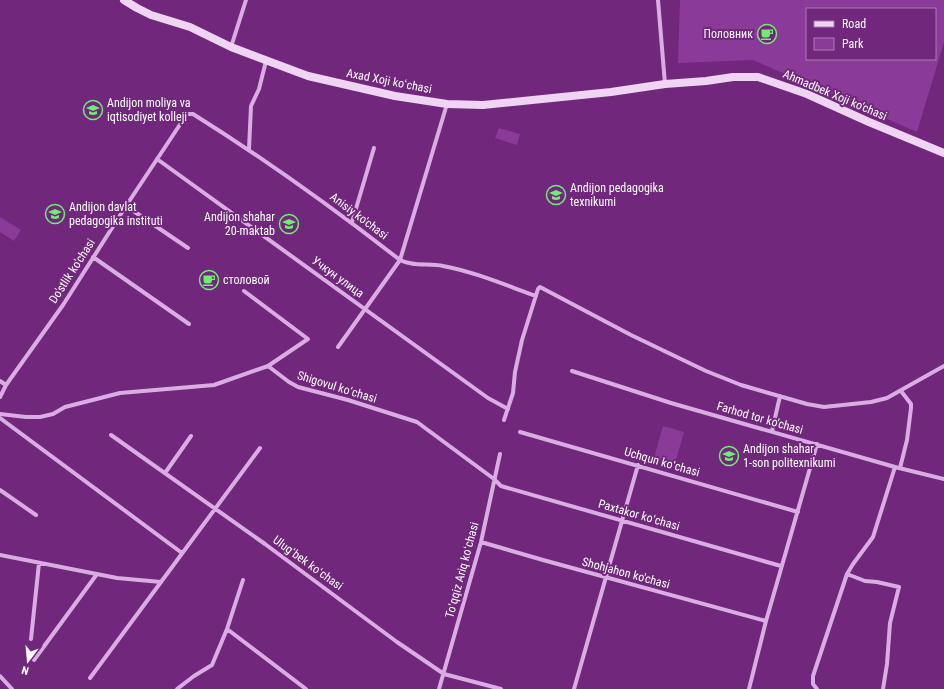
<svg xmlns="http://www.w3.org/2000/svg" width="944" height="689" font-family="'Roboto Condensed',sans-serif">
<rect width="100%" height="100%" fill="#70277c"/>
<path fill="#8a3b99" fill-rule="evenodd" d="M 680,0 L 944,0 L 944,42 L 917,132 L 753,60 L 678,63 ZM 807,9 L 935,9 L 935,59 L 807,59 Z
M 499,128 L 520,134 L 517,145 L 495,138 Z
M 0,217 L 21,230 L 14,241 L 0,232 Z
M 663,426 L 684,432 L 674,467 L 653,461 Z"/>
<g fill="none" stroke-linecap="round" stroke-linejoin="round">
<path stroke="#dbace4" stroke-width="4" d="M 658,0 L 665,84
M 231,47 L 246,0
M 249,149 L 251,106 L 259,89 L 266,61
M 157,159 L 488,398 L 508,409
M 126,206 L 188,248
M 352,222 L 374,148
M 93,257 L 189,324
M 338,347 L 400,260 L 447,104
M 268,366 L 289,382 L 298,387 L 348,400 L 417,422 L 494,479 L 501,486 L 781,566
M 572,371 L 671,403 L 895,467 L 944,479
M 0,381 L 6,385
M 0,397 L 6,385 L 63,305 L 126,206 L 187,114 L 193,114 C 265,159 333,208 400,260 C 413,267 429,263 443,266 C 475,272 505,285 536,296
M 0,414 L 26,417 L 40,417 L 53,414 L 65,407 L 120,393 L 214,385 L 268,366 L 308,339 L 244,291
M 0,418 L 182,553
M 504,420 L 513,393 L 515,372 L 522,340 L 538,289 L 540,287 L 631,335 L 706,371 L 741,385 L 807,404 L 824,407 L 871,402 L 887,398 L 944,366
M 772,431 L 780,396
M 520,432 L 798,512
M 111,435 L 265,544 L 397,642 L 444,674 L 501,689
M 900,468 L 907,440 L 911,408 L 911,404 L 901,391
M 165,473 L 191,436
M 0,490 L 36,515
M 481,542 L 543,560 L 766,621
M 0,555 L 117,578 L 161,582 L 260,448
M 847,574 L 865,581 L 877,582 L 899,587 L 890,623 L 887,664 L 883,689
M 227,629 L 306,689
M 31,639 L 39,563
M 34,660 L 97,574
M 0,676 L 12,689
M 90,678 L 161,582
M 177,689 L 194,676 L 212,665 L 227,629 L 243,580
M 439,689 L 481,542 L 500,454
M 574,689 L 638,465
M 749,689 L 766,621 L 817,444
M 817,689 L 813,684 L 813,676 L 847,574 L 853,564 L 873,537 L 895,467"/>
<path stroke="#f0d4f4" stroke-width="8" d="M 124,0 L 137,8 L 151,15 L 190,27 L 231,47 L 308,76 L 395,96 L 447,104 L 483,105 L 611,92 L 665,84 L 706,81 L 733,77 L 758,77 L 807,94 L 869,122 L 944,153"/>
</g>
<defs>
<symbol id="cafe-ring" viewBox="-11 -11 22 22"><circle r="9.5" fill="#70277c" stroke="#71ec73" stroke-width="1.5"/><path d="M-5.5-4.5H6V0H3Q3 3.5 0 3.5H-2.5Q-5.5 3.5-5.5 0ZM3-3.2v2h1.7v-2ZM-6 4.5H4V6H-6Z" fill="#71ec73"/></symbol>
<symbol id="university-ring" viewBox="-11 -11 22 22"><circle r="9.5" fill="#70277c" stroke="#71ec73" stroke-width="1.5"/><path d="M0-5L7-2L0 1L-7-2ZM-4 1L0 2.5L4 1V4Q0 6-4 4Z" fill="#71ec73"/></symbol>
<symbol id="school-ring" viewBox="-11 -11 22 22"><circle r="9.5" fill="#70277c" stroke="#71ec73" stroke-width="1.5"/><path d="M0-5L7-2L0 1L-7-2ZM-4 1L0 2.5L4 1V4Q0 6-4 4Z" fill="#71ec73"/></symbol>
</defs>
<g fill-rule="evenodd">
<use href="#cafe-ring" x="756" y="23" width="22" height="22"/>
<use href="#university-ring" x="82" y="99" width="22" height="22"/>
<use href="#university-ring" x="545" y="184" width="22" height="22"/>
<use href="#university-ring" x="44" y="203" width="22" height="22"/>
<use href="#school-ring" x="278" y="213" width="22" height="22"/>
<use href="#cafe-ring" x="198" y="269" width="22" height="22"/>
<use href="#university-ring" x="718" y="445" width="22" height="22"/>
</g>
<g text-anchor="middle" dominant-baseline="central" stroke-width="4" stroke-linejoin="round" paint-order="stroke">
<g font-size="12" fill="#fff" stroke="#70277c" text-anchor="start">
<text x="753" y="34" text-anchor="end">Половник</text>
<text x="107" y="103">Andijon moliya va<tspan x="107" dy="14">iqtisodiyet kolleji</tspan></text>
<text x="570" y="188">Andijon pedagogika<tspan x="570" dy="14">texnikumi</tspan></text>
<text x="69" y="207">Andijon davlat<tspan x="69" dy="14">pedagogika instituti</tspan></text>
<text x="275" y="217" text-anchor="end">Andijon shahar<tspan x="275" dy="14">20-maktab</tspan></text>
<text x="223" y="280">столовой</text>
<text x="743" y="449">Andijon shahar<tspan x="743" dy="14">1-son politexnikumi</tspan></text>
</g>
<g font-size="12" fill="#fff" stroke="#70277c">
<text transform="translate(389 81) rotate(11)">Axad Xoji koʻchasi</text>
<text transform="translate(835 95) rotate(23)">Ahmadbek Xoji ko'chasi</text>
<text transform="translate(359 216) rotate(37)">Anisiy ko'chasi</text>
<text transform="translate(72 271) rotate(-57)">Do'stlik ko'chasi</text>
<text transform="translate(338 277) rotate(36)">Учкун улица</text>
<text transform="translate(337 387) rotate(17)">Shigovul koʻchasi</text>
<text transform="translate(760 418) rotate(16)">Farhod tor ko'chasi</text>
<text transform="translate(662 462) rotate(16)">Uchqun koʻchasi</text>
<text transform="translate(639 515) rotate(16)">Paxtakor koʻchasi</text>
<text transform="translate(308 563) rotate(36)">Ulugʻbek koʻchasi</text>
<text transform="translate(462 570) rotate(-75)">Toʻqqiz Ariq koʻchasi</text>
<text transform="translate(626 573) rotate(15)">Shohjahon ko'chasi</text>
</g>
</g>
<rect x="806" y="8" width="130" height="52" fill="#70277c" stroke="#a97db0"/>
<rect x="814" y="21" width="20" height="6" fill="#f0d4f4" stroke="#a97db0"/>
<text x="842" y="28" font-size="12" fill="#ffffff">Road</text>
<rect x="814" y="38" width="20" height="12" fill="#8a3b99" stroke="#a97db0"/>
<text x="842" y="48" font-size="12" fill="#ffffff">Park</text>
<g transform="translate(28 661) rotate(196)" stroke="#70277c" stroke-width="3" paint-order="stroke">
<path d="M0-3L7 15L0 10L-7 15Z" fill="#ffffff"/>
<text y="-6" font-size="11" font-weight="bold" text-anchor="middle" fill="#ffffff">N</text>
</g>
</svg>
